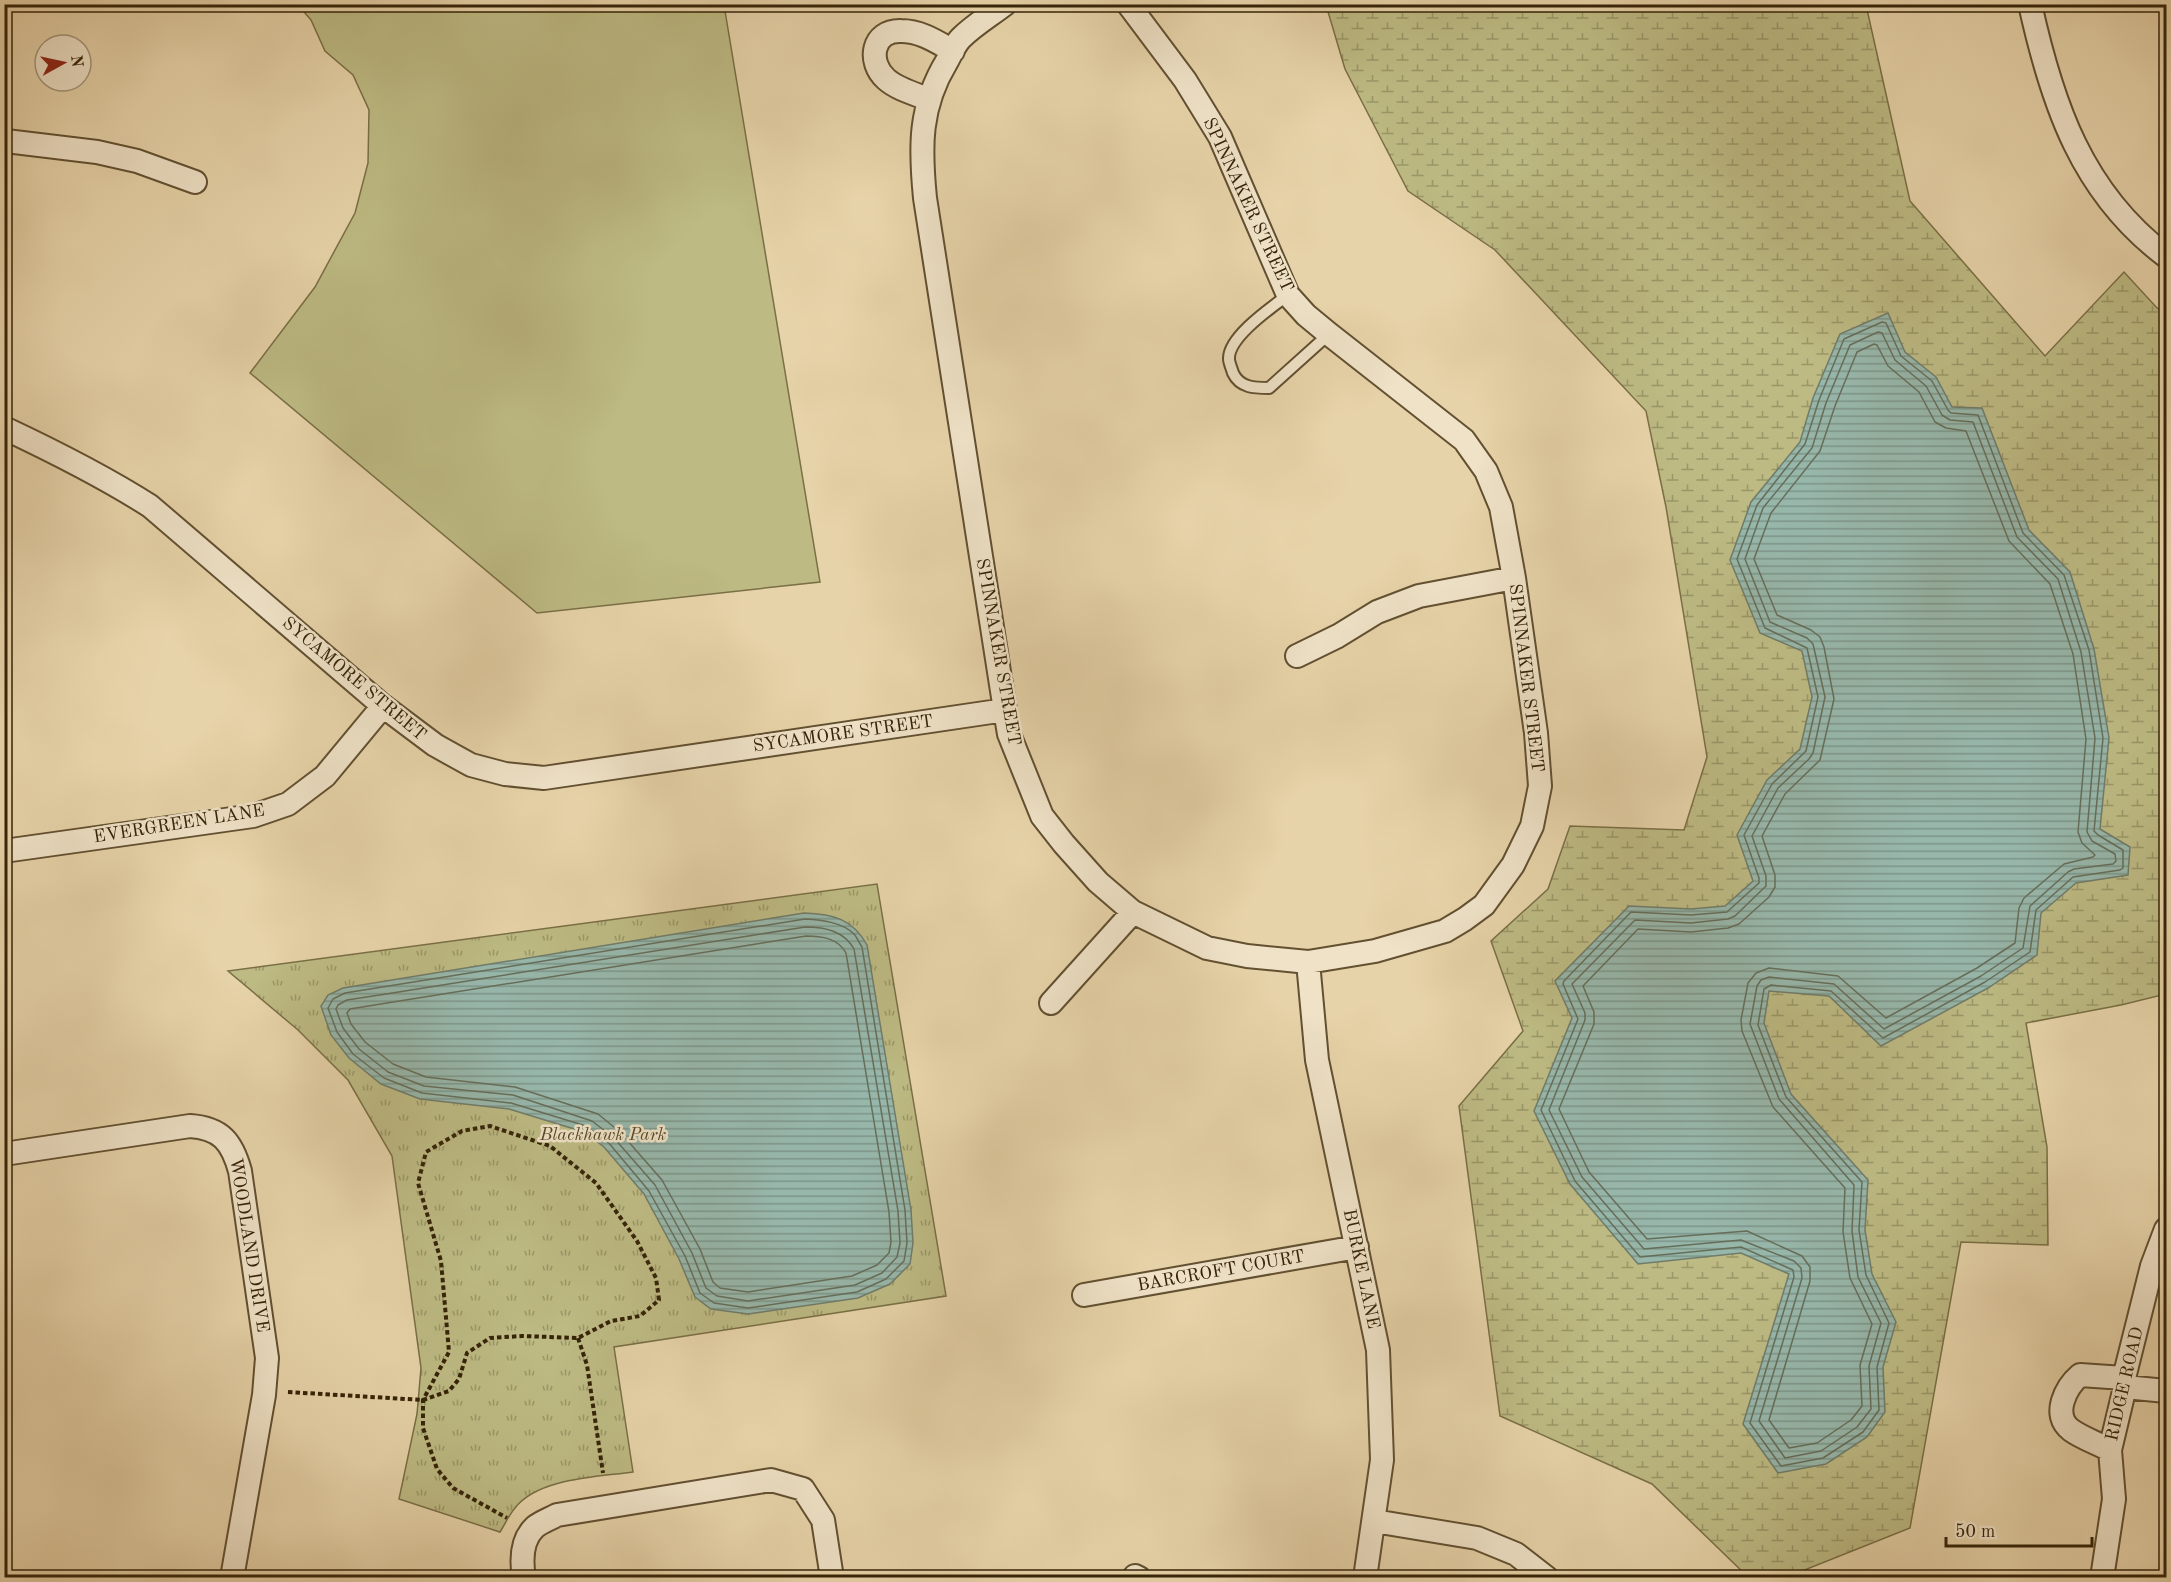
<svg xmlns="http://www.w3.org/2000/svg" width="2171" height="1582" font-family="'Old Standard TT',serif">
<defs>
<pattern id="wetland-marsh" width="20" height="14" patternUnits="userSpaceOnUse" patternTransform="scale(1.5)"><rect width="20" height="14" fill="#bdba83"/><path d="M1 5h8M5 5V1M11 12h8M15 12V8" fill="none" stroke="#9a9769"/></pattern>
<pattern id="park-tufts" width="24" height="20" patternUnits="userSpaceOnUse" patternTransform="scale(1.5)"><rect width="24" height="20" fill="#bdba83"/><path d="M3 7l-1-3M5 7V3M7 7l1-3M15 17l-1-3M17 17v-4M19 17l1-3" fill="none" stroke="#9a9769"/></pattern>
<pattern id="water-rules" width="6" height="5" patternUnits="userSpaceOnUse" patternTransform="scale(1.5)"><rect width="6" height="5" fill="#97b7ab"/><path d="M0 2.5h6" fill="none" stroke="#7c9589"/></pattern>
</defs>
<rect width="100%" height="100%" fill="#e7d3a9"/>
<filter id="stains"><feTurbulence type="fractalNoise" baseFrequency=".00333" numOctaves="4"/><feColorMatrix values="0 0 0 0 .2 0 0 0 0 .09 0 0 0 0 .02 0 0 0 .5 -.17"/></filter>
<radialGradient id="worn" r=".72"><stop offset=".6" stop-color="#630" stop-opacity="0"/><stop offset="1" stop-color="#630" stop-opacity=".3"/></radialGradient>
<path fill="#bdba83" stroke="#7a6f46" stroke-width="1.5" d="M 298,5 L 724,5 L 820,582 L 537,613 L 250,373 L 315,287 L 355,213 L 368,163 L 369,110 L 353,75 L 325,51 L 311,20 Z"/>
<path fill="url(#wetland-marsh)" stroke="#7a6f46" stroke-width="1.5" d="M 1326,5 L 1866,5 L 1910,201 L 2045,356 L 2124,272 L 2157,308 L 2166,313 L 2166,994 L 2121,1005 L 2026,1023 L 2047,1147 L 2048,1245 L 1961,1242 L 1910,1528 L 1787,1577 L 1748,1577 L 1652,1484 L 1500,1416 L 1459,1106 L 1523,1031 L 1491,941 L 1548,889 L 1570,826 L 1684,830 L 1707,757 L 1666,507 L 1646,411 L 1495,250 L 1408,191 L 1345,69 Z"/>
<path fill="url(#park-tufts)" stroke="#7a6f46" stroke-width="1.5" d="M 877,884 L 946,1296 L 614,1347 L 633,1472 C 598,1477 538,1478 515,1508 C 509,1515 505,1524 500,1532 L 399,1499 L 417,1414 L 421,1368 L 392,1156 L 348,1080 L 298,1030 L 228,971 Z"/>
<path fill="url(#water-rules)" stroke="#707c6a" stroke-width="1.5" d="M 1888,313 L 1905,352 L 1936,377 L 1952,407 L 1982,408 L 2029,530 L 2070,572 L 2094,649 L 2109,738 L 2100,829 L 2130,847 L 2128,875 L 2076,883 L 2041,913 L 2037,955 L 1988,988 L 1881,1046 L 1829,996 L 1769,991 L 1764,1023 L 1791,1094 L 1868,1180 L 1865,1230 L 1872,1274 L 1896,1322 L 1883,1367 L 1885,1412 L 1867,1437 L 1826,1464 L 1778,1473 L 1743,1424 L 1789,1274 L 1741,1253 L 1638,1264 L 1570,1184 L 1534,1111 L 1572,1018 L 1555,981 L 1629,906 L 1691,909 L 1725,906 L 1753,881 L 1737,835 L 1767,780 L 1800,749 L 1812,697 L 1802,651 L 1760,633 L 1730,560 L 1751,502 L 1800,442 L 1813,398 L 1840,334 Z
M 804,913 C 833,914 853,919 867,945 L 911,1210 L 913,1243 L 910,1264 L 890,1284 L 858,1298 L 748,1314 L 711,1309 L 695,1297 L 679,1259 L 644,1194 L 604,1147 L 584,1132 L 509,1109 L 420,1099 L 381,1084 L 349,1058 L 331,1035 L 321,1006 L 328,995 L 343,988 Z"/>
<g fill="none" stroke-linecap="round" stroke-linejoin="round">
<path stroke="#666e5a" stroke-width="1.5" d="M 1882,322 L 1886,323 L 1901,356 L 1932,381 L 1948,410 L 1951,413 L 1978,415 L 2023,533 L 2064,575 L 2089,650 L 2103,738 L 2094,831 L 2098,835 L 2123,850 L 2123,868 L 2120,870 L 2073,877 L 2036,910 L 2030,952 L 1985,982 L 1883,1038 L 1831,991 L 1771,985 L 1764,989 L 1758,1025 L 1786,1097 L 1862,1182 L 1859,1230 L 1866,1275 L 1889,1323 L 1877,1367 L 1879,1410 L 1863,1432 L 1823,1458 L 1781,1466 L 1750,1423 L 1794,1277 L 1793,1270 L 1741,1247 L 1640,1257 L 1575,1181 L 1541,1110 L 1578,1019 L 1563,984 L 1564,981 L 1631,912 L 1691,915 L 1727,912 L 1759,883 L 1759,878 L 1744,835 L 1772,784 L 1806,751 L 1818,697 L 1807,648 L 1765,628 L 1737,559 L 1757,505 L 1805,444 L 1819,400 L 1844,339 Z
M 1878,332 L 1882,333 L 1895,360 L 1926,386 L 1942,415 L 1950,420 L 1973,422 L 2017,537 L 2058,579 L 2081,652 L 2095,738 L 2087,832 L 2092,841 L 2115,854 L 2116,861 L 2113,864 L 2074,869 L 2068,872 L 2030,906 L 2023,948 L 1981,976 L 1884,1029 L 1834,984 L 1769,977 L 1761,980 L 1757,986 L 1750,1024 L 1779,1099 L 1854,1185 L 1852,1231 L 1858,1277 L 1881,1323 L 1869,1366 L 1871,1409 L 1857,1427 L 1821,1451 L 1785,1458 L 1759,1421 L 1802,1278 L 1801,1268 L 1794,1261 L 1741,1240 L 1644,1249 L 1582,1177 L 1549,1110 L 1585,1020 L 1585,1013 L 1572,984 L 1635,920 L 1691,923 L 1728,919 L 1735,916 L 1766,886 L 1766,876 L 1752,836 L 1778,788 L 1809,759 L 1813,753 L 1825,697 L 1813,644 L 1807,638 L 1770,622 L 1745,559 L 1763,508 L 1812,448 L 1826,403 L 1850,345 Z
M 1874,344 L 1877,345 L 1888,366 L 1919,392 L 1935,422 L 1946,428 L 1966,431 L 2009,541 L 2050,584 L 2073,654 L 2086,739 L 2078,832 L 2082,843 L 2095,855 L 2093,857 L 2064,864 L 2024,898 L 2019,908 L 2015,943 L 1977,968 L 1886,1018 L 1838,976 L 1769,968 L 1756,973 L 1748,983 L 1741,1020 L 1742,1031 L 1773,1107 L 1845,1188 L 1843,1232 L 1850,1278 L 1872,1324 L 1860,1365 L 1862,1406 L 1851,1420 L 1817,1443 L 1789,1448 L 1769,1420 L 1810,1281 L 1810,1267 L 1802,1256 L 1747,1231 L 1647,1239 L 1589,1172 L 1559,1109 L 1594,1024 L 1594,1012 L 1583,986 L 1638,929 L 1691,932 L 1728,928 L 1739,924 L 1769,897 L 1775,887 L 1775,875 L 1762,836 L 1785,794 L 1820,760 L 1834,699 L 1824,647 L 1820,637 L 1811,630 L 1777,615 L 1754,559 L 1771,513 L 1820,451 L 1835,406 L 1857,352 Z
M 805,919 C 821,920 842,922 854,934 C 857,937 859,943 862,947 L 905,1210 L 907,1243 L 904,1261 L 886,1279 L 857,1292 L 748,1308 L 714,1303 L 700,1293 L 685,1256 L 649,1191 L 608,1142 L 586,1126 L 511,1103 L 422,1093 L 384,1078 L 353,1054 L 337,1032 L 328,1008 L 333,999 L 345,993 Z
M 805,927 C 825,927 844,931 854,949 L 898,1211 L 900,1243 L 897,1257 L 882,1273 L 855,1285 L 748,1301 L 717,1296 L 706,1288 L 692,1253 L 655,1185 L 614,1138 L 592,1121 L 513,1095 L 424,1086 L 388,1072 L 359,1049 L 343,1028 L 336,1009 L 338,1005 L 347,1000 L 386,994 Z
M 806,936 C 821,936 838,938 846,953 L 889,1212 L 891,1242 L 889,1253 L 877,1265 L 852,1276 L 748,1292 L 720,1288 L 713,1282 L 700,1249 L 662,1180 L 620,1132 L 598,1114 L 515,1087 L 426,1077 L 393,1064 L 365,1042 L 351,1024 L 347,1013 L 350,1009 L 387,1003 Z"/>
<defs>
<path id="lane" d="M 1288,295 C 1272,307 1228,337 1229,359 C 1229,363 1232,369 1233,373 C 1240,388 1255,388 1269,388 L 1329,334"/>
<path id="street" d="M 1005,4 C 991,15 974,25 961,38 C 955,44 951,54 947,61 C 919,107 920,147 925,198 L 1005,710 L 1009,734 L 1042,816 L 1064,844 L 1098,882 L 1133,912 L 1207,948 L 1247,956 L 1308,962 L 1375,951 L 1445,931 L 1465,919 L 1484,905 L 1513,865 L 1532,826 L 1540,786 L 1536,733 L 1514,578 L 1501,507 L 1486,471 L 1464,440 L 1329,334 L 1306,315 L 1288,295 L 1220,137 L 1185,80 L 1128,4
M 2030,4 C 2052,104 2082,193 2166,256
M 928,99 C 915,94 897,89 886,79 C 867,62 872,30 901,31 C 921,31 937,42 953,51
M 6,141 L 97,152 L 137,161 L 195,182
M 4,428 C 55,452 103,476 150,506 L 383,706 L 435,745 L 471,765 L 505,774 L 544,778 L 1005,710
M 1297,656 L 1338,636 L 1377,612 L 1419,596 L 1514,578
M 4,851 L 253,816 L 288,804 L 325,776 L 383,706
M 1308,962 L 1317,1060 L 1378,1350 L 1382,1460 L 1365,1578
M 1051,1003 L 1133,912
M 4,1154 L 190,1126 C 221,1128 232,1142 240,1171 L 267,1358 L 264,1395 L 232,1578
M 1084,1295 L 1357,1247
M 2125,1387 L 2166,1391
M 2110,1450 C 2097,1443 2082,1438 2071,1430 C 2051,1415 2066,1387 2080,1375 L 2124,1378
M 1374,1521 L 1477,1538 L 1516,1554 L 1547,1578
M 1135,1576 L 1139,1578
M 524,1578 C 521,1560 521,1540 535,1527 C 541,1522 550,1519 557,1515 L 771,1480 L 803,1489 L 823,1520 L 832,1578
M 2102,1578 L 2114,1499 L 2110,1450 L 2125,1387 L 2124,1378 L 2152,1266 L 2166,1229"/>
</defs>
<use href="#lane" stroke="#625031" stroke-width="14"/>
<use href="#street" stroke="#625031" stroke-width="26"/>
<path stroke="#362409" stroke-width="4" stroke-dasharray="4.5 3" stroke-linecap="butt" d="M 578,1338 L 587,1365 L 603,1473
M 288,1392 L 423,1400 L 449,1391 L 459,1379 L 467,1353 L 490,1338 L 522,1336 L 578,1338 L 611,1321 L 640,1316 L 659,1300 L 656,1278 L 637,1241 L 596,1183 L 550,1146 L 490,1126 L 462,1131 L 426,1152 L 418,1183 L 441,1261 L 449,1352 L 423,1400 L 423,1428 L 437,1469 L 453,1488 L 507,1518"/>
<use href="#lane" stroke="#efe2c7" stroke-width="10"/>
<use href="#street" stroke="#efe2c7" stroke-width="22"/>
</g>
<g text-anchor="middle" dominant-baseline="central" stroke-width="5" stroke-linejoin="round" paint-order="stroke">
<g font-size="18" fill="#362409" stroke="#efe2c7">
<text transform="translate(1248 205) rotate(65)">SPINNAKER STREET</text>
<text transform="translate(998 652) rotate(80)">SPINNAKER STREET</text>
<text transform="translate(1526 678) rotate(83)">SPINNAKER STREET</text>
<text transform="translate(354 679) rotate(40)">SYCAMORE STREET</text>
<text transform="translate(843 734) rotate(-8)">SYCAMORE STREET</text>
<text transform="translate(179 824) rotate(-9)">EVERGREEN LANE</text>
<text transform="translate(249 1245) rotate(81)">WOODLAND DRIVE</text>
<text transform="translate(1361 1269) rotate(78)">BURKE LANE</text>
<text transform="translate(1221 1271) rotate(-10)">BARCROFT COURT</text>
<text transform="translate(2125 1384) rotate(-77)">RIDGE ROAD</text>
</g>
<g font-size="18" font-style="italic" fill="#584a28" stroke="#efe2c7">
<text x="603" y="1135">Blackhawk Park</text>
</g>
</g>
<rect width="2171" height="1582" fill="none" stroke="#e7d3a9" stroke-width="24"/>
<rect x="6" y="6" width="2159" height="1570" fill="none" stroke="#362409" stroke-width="3"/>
<rect x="12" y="12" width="2147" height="1558" fill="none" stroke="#362409" stroke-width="1.5"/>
<g transform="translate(63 63) rotate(82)"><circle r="28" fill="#efe2c7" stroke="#a5967b" stroke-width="1.5"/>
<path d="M0-4.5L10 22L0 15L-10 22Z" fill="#8f2418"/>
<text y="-9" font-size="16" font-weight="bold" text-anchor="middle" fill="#362409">N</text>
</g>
<path d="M1946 1537v9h146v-9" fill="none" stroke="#362409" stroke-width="3"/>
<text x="1955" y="1537" font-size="18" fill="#362409" stroke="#efe2c7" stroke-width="4.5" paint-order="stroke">50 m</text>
<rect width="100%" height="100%" filter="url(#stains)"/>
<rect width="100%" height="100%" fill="url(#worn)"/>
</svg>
